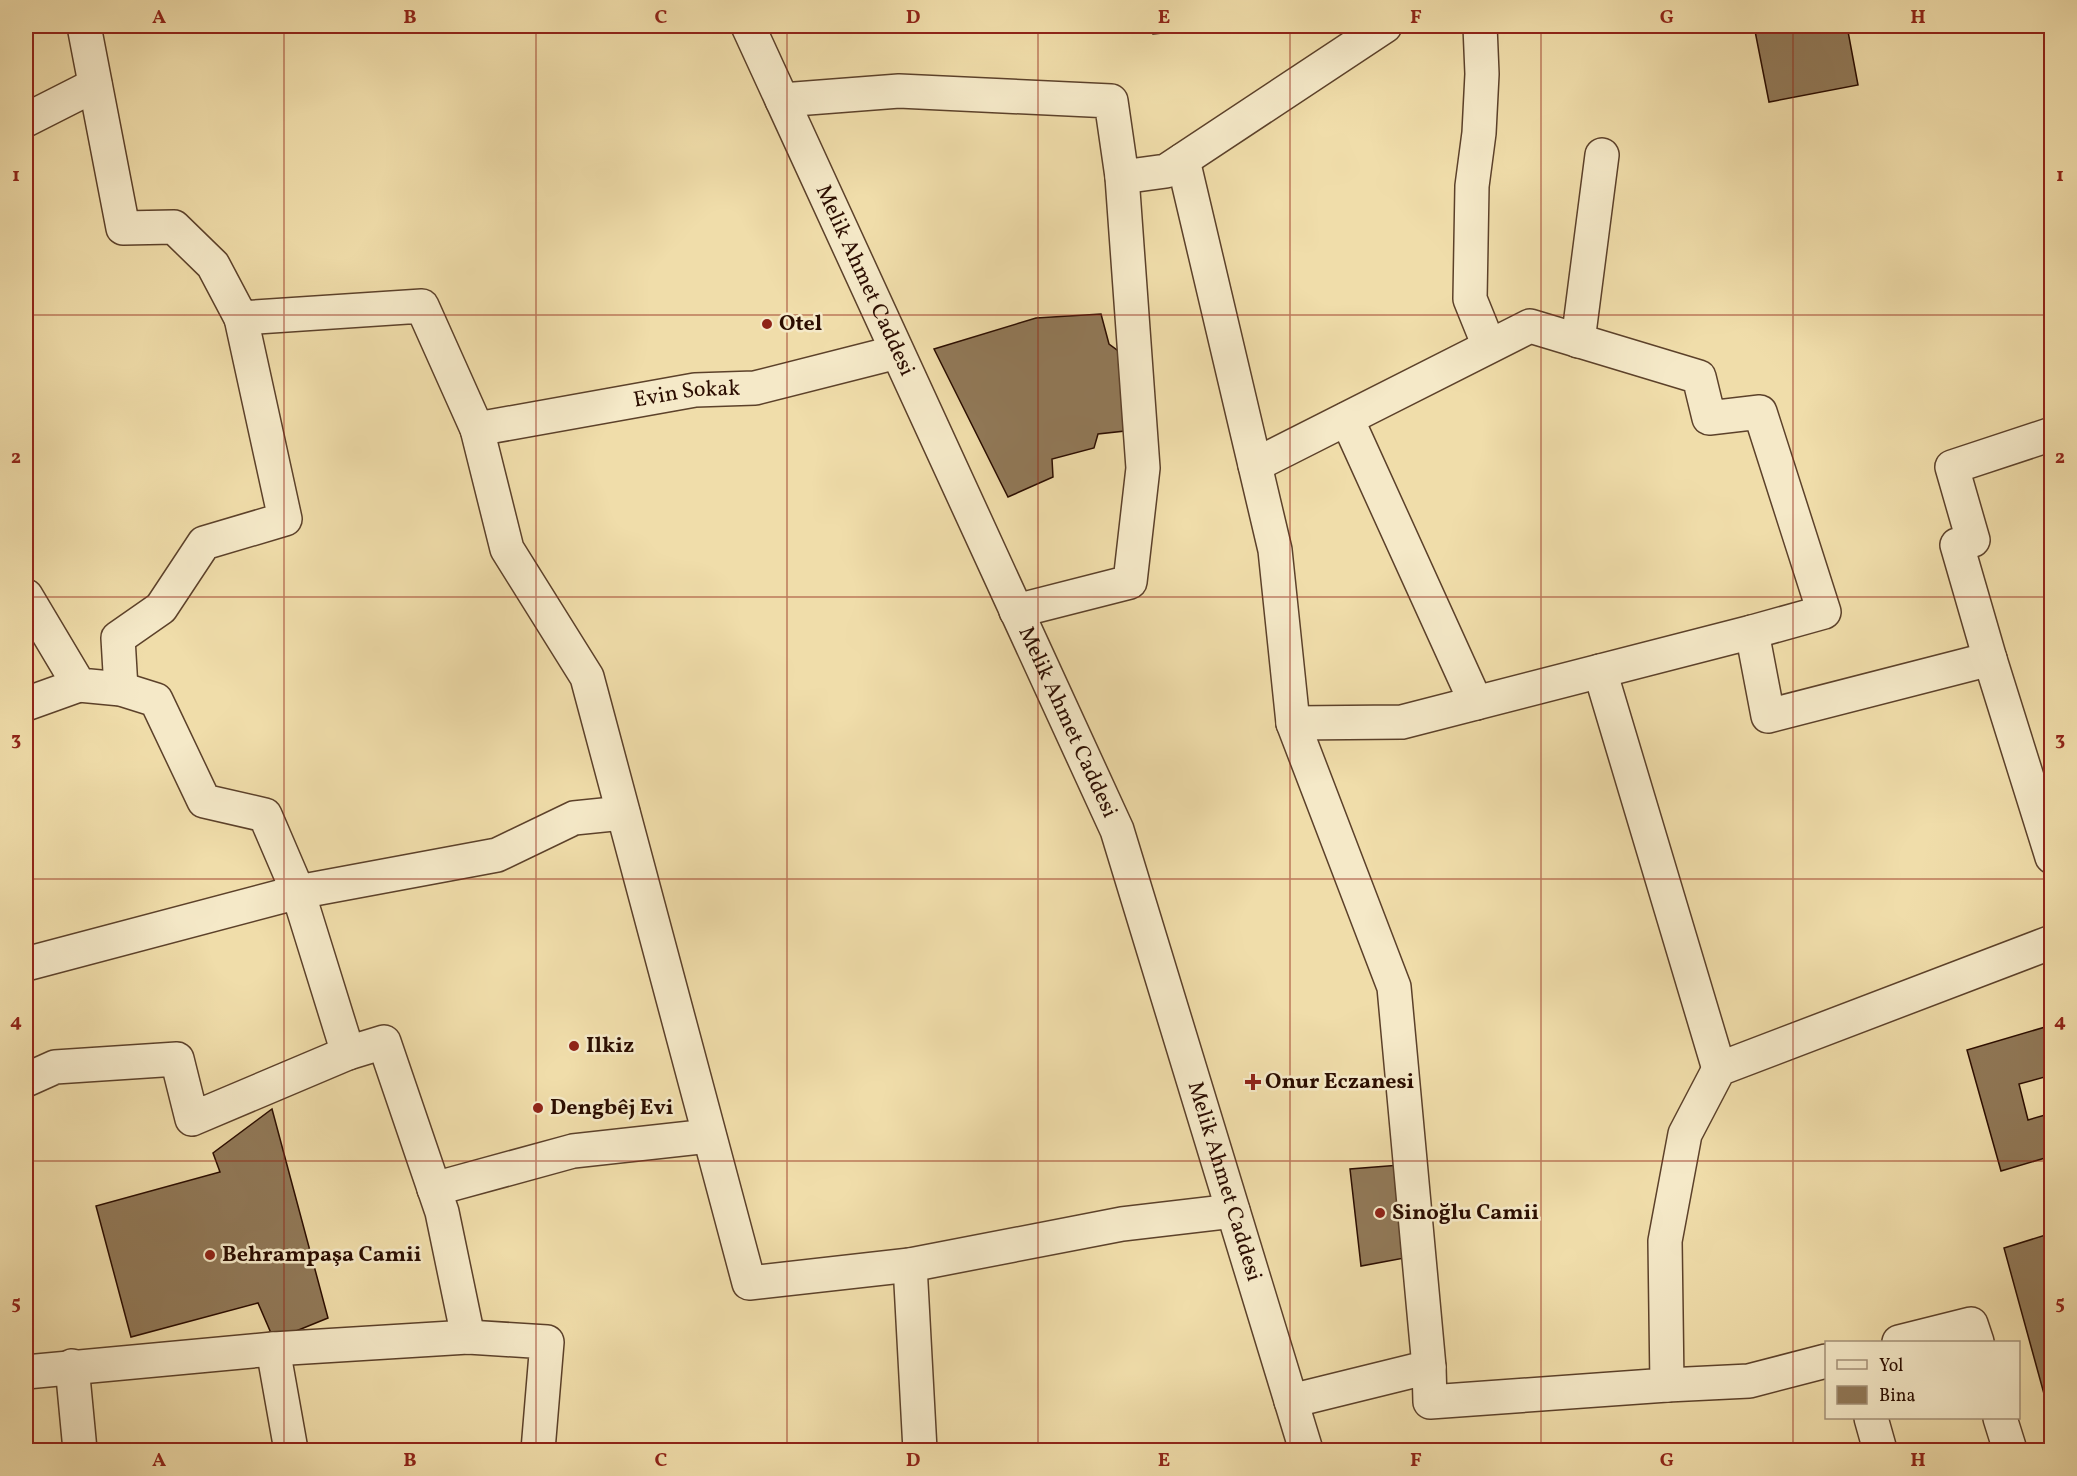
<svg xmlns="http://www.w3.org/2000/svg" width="2077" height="1476" font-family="Vollkorn,serif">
<rect width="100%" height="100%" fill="#f0ddaa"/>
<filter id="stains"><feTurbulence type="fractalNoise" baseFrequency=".00333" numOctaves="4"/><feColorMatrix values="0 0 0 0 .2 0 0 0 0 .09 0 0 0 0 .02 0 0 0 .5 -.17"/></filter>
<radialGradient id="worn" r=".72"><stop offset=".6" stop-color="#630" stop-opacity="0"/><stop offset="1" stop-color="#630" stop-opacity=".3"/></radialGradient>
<path fill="#917958" stroke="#2b0d00" stroke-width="1.5" d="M 1152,26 L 1236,26 L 1153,34 Z
M 1754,26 L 1847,26 L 1858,85 L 1769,102 Z
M 1101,314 L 1109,344 L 1121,353 L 1125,431 L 1098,434 L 1094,448 L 1052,459 L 1053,477 L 1008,497 L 934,349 L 1036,318 Z
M 2052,1025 L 2052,1075 L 2019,1084 L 2028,1120 L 2052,1113 L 2052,1156 L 2001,1171 L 1967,1050 Z
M 272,1109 L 328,1318 L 274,1340 L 258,1303 L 131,1337 L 96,1206 L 220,1172 L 213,1153 Z
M 1400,1165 L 1410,1257 L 1361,1266 L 1350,1169 Z
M 2052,1233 L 2052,1423 L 2004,1248 Z"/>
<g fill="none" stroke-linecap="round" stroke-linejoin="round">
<defs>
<g id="minor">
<path d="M 84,26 L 123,228 L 174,227 L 213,265 L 241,318 L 422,306 L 477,429 L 507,549 L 587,677 L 749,1283 L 910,1265 L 1122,1224 L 1233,1211"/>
<path d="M 1480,26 L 1482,74 L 1479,133 L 1472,186 L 1470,299 L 1489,346"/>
<path d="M 782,100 L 899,91 L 1111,101 L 1122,177 L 1166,171 L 1385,26"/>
<path d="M 26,120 L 95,85"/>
<path d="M 1183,160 L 1275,550 L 1293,723 L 1394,987 L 1429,1367 L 1291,1401"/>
<path d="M 1578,341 L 1602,155"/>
<path d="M 1347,419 L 1476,703"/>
<path id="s1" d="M 477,429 L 695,390 L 755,388 L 897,352"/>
<path d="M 2052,434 L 1952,467 L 1973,540 L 1957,545 L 1990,659 L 2052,857"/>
<path d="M 1255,465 L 1530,326 L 1699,377 L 1709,418 L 1760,412 L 1824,612 L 1752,632"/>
<path d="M 26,596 L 79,685 L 121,689 L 156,700 L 204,801 L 265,815 L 298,892 L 497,855 L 574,818 L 623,813"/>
<path d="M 1016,611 L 1130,582 L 1143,468 L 1122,177"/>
<path d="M 1600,671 L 1719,1069"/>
<path d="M 121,689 L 118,638 L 161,608 L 204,543 L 285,519 L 241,318"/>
<path d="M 26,704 L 79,685"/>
<path d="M 1293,723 L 1402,722 L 1752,632 L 1768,716 L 1990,659"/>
<path d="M 26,964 L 298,892 L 348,1053 L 384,1042 L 442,1212 L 468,1337"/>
<path d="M 26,1080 L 55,1067 L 177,1059 L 192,1119 L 348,1053"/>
<path d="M 434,1189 L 573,1151 L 709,1136"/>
<path d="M 910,1265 L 920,1450"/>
<path d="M 1899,1342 L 1971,1324 L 1977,1342"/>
<path d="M 273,1349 L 291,1450"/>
<path d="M 72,1366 L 80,1450"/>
<path d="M 1429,1367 L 1430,1402 L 1667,1385 L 1665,1241 L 1685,1134 L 1719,1069 L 2052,942"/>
<path d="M 26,1372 L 273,1349 L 468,1337 L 547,1342 L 538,1450"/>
<path d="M 1667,1385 L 1749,1381 L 1826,1361"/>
<path d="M 1871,1418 L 1880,1450"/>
<path d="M 2000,1418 L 2010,1450"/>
</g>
<g id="tertiary">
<path id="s2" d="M 748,26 L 1117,830 L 1306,1450"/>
</g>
</defs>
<use href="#minor" stroke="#5c412a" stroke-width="36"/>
<use href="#tertiary" stroke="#5c412a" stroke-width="36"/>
<use href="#minor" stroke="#f5e9c8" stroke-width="33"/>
<use href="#tertiary" stroke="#f5e9c8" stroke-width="33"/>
</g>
<path fill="none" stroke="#8f2418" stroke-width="1.5" stroke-opacity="0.55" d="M 284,26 L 284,1450M 536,26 L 536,1450M 787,26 L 787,1450M 1038,26 L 1038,1450M 1290,26 L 1290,1450M 1541,26 L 1541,1450M 1793,26 L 1793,1450M 26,315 L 2052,315M 26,597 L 2052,597M 26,879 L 2052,879M 26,1161 L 2052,1161"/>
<g fill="#8f2418" stroke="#f5e9c8" stroke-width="2">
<circle cx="767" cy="324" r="6"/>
<circle cx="574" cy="1046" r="6"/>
<path d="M1250 1073h6v6h6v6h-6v6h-6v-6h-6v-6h6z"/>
<circle cx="538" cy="1108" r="6"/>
<circle cx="1380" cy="1213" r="6"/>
<circle cx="210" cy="1255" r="6"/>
</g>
<g text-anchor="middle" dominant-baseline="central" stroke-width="5" stroke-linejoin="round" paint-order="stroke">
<g font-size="22" fill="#2b0d00" stroke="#f5e9c8">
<text stroke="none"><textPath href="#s2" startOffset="280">Melik Ahmet Caddesi</textPath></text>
<text stroke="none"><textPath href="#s1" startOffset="213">Evin Sokak</textPath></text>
<text stroke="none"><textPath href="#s2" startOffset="766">Melik Ahmet Caddesi</textPath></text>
<text stroke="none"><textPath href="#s2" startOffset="1252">Melik Ahmet Caddesi</textPath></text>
</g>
<g font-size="22" font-weight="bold" fill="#2b0d00" stroke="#f5e9c8" text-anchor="start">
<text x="779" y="324">Otel</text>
<text x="586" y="1046">Ilkiz</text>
<text x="1265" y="1082">Onur Eczanesi</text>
<text x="550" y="1108">Dengbêj Evi</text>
<text x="1392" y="1213">Sinoğlu Camii</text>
<text x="222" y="1255">Behrampaşa Camii</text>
</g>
</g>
<rect width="2077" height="1476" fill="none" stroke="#f0ddaa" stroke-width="66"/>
<rect x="1825" y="1341" width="195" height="78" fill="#f5e9c8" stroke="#a49178" stroke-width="1.5"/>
<rect x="1837" y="1360" width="30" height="9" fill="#f5e9c8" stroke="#a49178" stroke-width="1.5"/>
<text x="1879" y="1371" font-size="18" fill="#2b0d00">Yol</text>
<rect x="1837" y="1386" width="30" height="18" fill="#917958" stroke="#a49178" stroke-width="1.5"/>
<text x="1879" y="1401" font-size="18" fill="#2b0d00">Bina</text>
<rect x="33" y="33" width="2011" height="1410" fill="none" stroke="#8f2418" stroke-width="2"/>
<g font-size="20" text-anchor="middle" font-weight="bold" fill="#8f2418">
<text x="159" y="23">A</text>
<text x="410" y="23">B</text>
<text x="661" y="23">C</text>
<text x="913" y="23">D</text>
<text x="1164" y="23">E</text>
<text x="1416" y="23">F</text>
<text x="1667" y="23">G</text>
<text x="1918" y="23">H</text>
<text x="16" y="181">1</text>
<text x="2060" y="181">1</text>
<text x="16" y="463">2</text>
<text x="2060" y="463">2</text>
<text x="16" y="745">3</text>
<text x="2060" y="745">3</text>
<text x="16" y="1027">4</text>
<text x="2060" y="1027">4</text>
<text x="16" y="1309">5</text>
<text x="2060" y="1309">5</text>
<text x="159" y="1466">A</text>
<text x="410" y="1466">B</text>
<text x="661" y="1466">C</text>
<text x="913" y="1466">D</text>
<text x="1164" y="1466">E</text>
<text x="1416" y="1466">F</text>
<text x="1667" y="1466">G</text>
<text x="1918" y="1466">H</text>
</g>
<rect width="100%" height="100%" filter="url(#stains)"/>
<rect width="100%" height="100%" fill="url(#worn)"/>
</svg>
